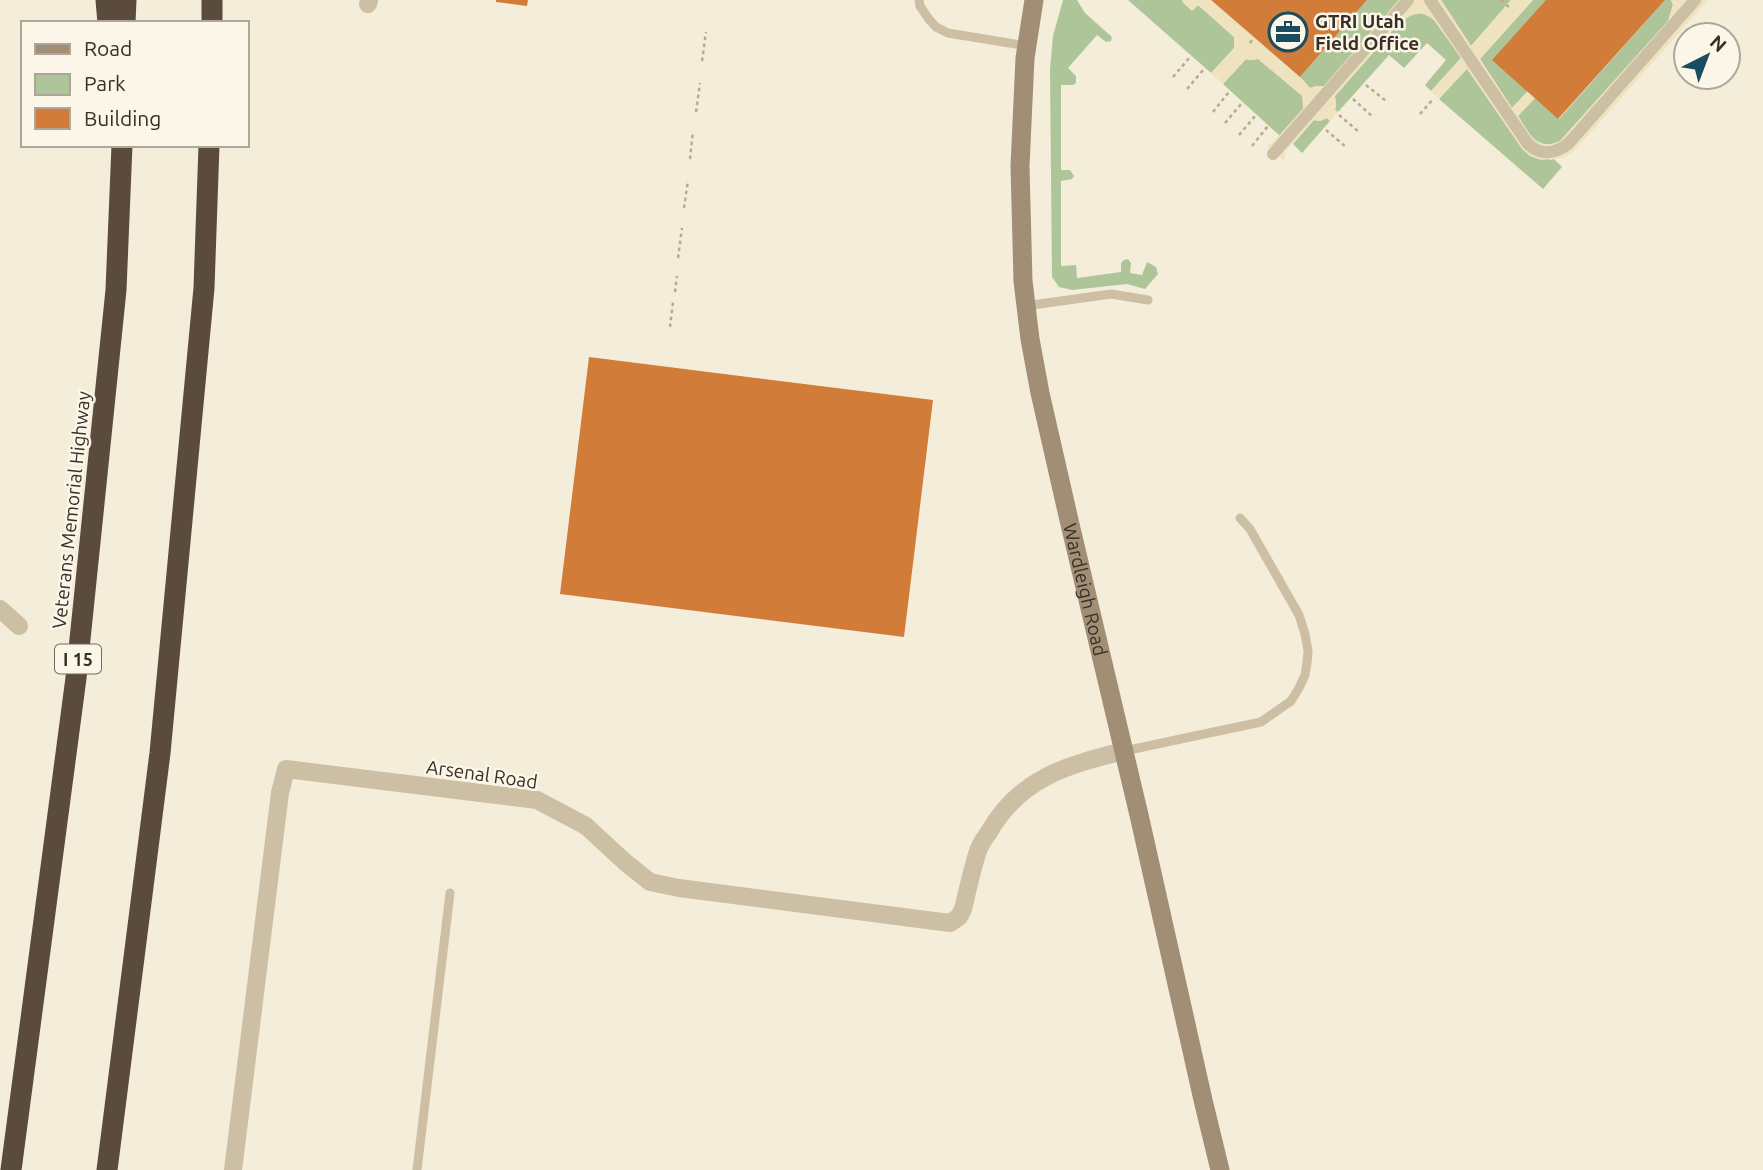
<svg xmlns="http://www.w3.org/2000/svg" width="1763" height="1170" font-family="Ubuntu,sans-serif">
<rect width="100%" height="100%" fill="#f4edda"/>
<path fill="#adc598" d="M 1063,0 L 1077,0 L 1085,13 L 1112,37 L 1111,41 L 1106,42 L 1097,35 L 1068,68 L 1076,76 L 1076,83 L 1073,85 L 1061,85 L 1061,170 L 1070,170 L 1074,176 L 1072,179 L 1061,181 L 1061,266 L 1076,265 L 1077,278 L 1121,272 L 1121,263 L 1124,260 L 1128,259 L 1131,263 L 1130,273 L 1142,275 L 1147,262 L 1156,267 L 1158,274 L 1145,289 L 1127,284 L 1072,290 L 1059,287 L 1052,277 L 1050,69 L 1053,36 Z
M 1128,0 L 1183,0 L 1182,1 L 1198,5 L 1234,37 L 1234,48 L 1211,73 Z
M 1367,0 L 1399,0 L 1324,86 L 1316,86 L 1310,88 L 1300,77 Z
M 1441,0 L 1511,0 L 1471,46 Z
M 1533,0 L 1546,0 L 1527,92 L 1512,108 L 1480,59 Z
M 1665,0 L 1671,0 L 1673,5 L 1668,21 L 1560,141 C 1537,152 1529,134 1518,116 L 1535,98 L 1559,119 Z
M 1415,13 C 1438,12 1450,41 1461,58 L 1431,91 L 1425,85 L 1446,60 L 1427,43 L 1404,68 L 1389,55 L 1338,112 L 1335,110 L 1336,106 L 1335,96 L 1400,22 Z
M 1246,59 L 1250,60 L 1258,59 L 1303,96 L 1303,109 L 1280,136 L 1223,84 Z
M 1467,68 L 1523,150 L 1551,160 L 1554,159 L 1562,167 L 1543,189 L 1439,99 Z
M 1327,118 L 1330,121 L 1302,153 L 1293,144 L 1314,120 L 1320,121 Z"/>
<path fill="#eee2bf" d="M 1183,0 L 1211,0 L 1300,77 L 1310,88 L 1316,86 L 1324,86 L 1399,0 L 1441,0 L 1471,46 L 1511,0 L 1533,0 L 1480,59 L 1512,108 L 1527,92 L 1535,98 L 1518,116 L 1529,133 L 1535,140 L 1546,145 L 1552,145 L 1560,141 L 1668,21 L 1673,5 L 1671,0 L 1708,0 L 1583,141 L 1572,152 L 1563,158 L 1541,160 L 1530,156 L 1523,150 L 1467,69 L 1439,99 L 1431,91 L 1461,58 L 1433,19 L 1422,13 L 1409,16 L 1400,22 L 1335,96 L 1336,102 L 1335,110 L 1338,112 L 1330,121 L 1327,118 L 1320,121 L 1314,120 L 1285,152 L 1284,160 L 1267,146 L 1273,142 L 1303,109 L 1302,96 L 1258,59 L 1250,60 L 1246,59 L 1223,84 L 1211,73 L 1234,49 L 1234,37 L 1199,5 L 1192,11 L 1182,2 Z"/>
<path fill="#d27c3a" d="M 496,0 L 528,0 L 527,6 L 496,2 Z
M 1211,0 L 1367,0 L 1300,77 Z
M 1546,0 L 1665,0 L 1558,119 L 1492,60 Z
M 589,357 L 933,400 L 904,637 L 560,594 Z"/>
<g fill="none" stroke-linecap="round" stroke-linejoin="round">
<path stroke="#b9a98e" stroke-width="2.5" stroke-dasharray="3.5 3.5" stroke-linecap="butt" d="M 1501,0 L 1511,9
M 1250,43 L 1254,37
M 702,61 L 706,32
M 1173,77 L 1190,57
M 1366,85 L 1386,101
M 1187,89 L 1204,69
M 1353,99 L 1373,117
M 696,112 L 700,83
M 1213,112 L 1229,92
M 1420,114 L 1434,98
M 1339,115 L 1359,132
M 1225,123 L 1242,103
M 1326,130 L 1346,147
M 1239,135 L 1256,115
M 1252,146 L 1268,126
M 690,159 L 693,131
M 684,208 L 688,180
M 678,258 L 682,228
M 675,292 L 677,276
M 670,327 L 673,302"/>
<path stroke="#cdbfa4" stroke-width="9" d="M 919,0 L 920,6 L 928,18 L 936,27 L 948,33 L 1027,46
M 1025,306 L 1111,294 L 1148,300
M 1124,751 L 1261,722 L 1291,701 L 1299,688 L 1305,675 L 1307,663 L 1308,651 L 1305,634 L 1299,615 L 1250,529 L 1240,518
M 417,1170 L 450,893"/>
<path stroke="#cdbfa4" stroke-width="12" d="M 1430,0 L 1528,144 C 1541,156 1554,154 1568,144 L 1695,0
M 1273,154 L 1408,0"/>
<path stroke="#cdbfa4" stroke-width="18" d="M 368,4 L 369,0
M 0,609 L 19,626
M 233,1170 L 280,793 L 286,769 L 537,800 L 586,826 L 625,862 L 650,882 L 679,888 L 950,923 L 959,917 L 963,909 C 968,889 972,869 978,851 C 980,844 985,838 989,832 C 1020,778 1067,765 1124,751"/>
<path stroke="#a18e75" stroke-width="19" id="s1" d="M 1034,0 L 1025,58 L 1020,166 L 1023,281 L 1030,339 L 1040,393 L 1069,520 L 1139,815 L 1203,1100 L 1220,1170"/>
<path stroke="#5a4b3d" stroke-width="21" d="M 106,0 L 108,23
M 212,0 L 212,23
M 125,23 L 126,0
M 11,1170 L 76,678 L 116,290 L 122,145
M 107,1170 L 160,753 L 204,288 L 209,145"/>
</g>
<defs>
<symbol id="office-ring" viewBox="-11 -11 22 22"><circle r="9.5" fill="#fbf6e7" stroke="#184c5e" stroke-width="1.5"/><path d="M-6-3h4V-5.5h4V-3h4V5H-6ZM-1-4.5V-3h2v-1.5ZM-6 0V1H6V0Z" fill="#184c5e"/></symbol>
</defs>
<g fill-rule="evenodd">
<use href="#office-ring" x="1266" y="10" width="44" height="44"/>
</g>
<g text-anchor="middle" dominant-baseline="central" stroke-width="5" stroke-linejoin="round" paint-order="stroke">
<rect fill="#fbf6e7" stroke="#726b61" stroke-width="2" x="55" y="644.5" width="46" height="29" rx="5"/>
<g font-size="18" font-weight="bold" fill="#382f27">
<text x="78" y="659">I 15</text>
</g>
<g font-size="19" font-weight="bold" fill="#382f27" stroke="#fbf6e7" text-anchor="start">
<text x="1315" y="21">GTRI Utah<tspan x="1315" dy="22">Field Office</tspan></text>
</g>
<g font-size="19" fill="#382f27" stroke="#fbf6e7">
<text transform="translate(71 510) rotate(-84)">Veterans Memorial Highway</text>
<text stroke="none"><textPath href="#s1" startOffset="597">Wardleigh Road</textPath></text>
<text transform="translate(482 774) rotate(8)">Arsenal Road</text>
</g>
</g>
<rect x="21" y="21" width="228" height="126" fill="#fbf6e7" stroke="#ada69a" stroke-width="2"/>
<rect x="35" y="44" width="35" height="10" fill="#a18e75" stroke="#ada69a" stroke-width="2"/>
<text x="84" y="56" font-size="21" fill="#382f27">Road</text>
<rect x="35" y="74" width="35" height="21" fill="#adc598" stroke="#ada69a" stroke-width="2"/>
<text x="84" y="91" font-size="21" fill="#382f27">Park</text>
<rect x="35" y="108" width="35" height="21" fill="#d27c3a" stroke="#ada69a" stroke-width="2"/>
<text x="84" y="126" font-size="21" fill="#382f27">Building</text>
<g transform="translate(1707 56) rotate(42)"><circle r="33" fill="#fbf6e7" stroke="#ada69a" stroke-width="2"/>
<path d="M0-5L12 26L0 18L-12 26Z" fill="#184c5e"/>
<text y="-10" font-size="19" font-weight="bold" text-anchor="middle" fill="#382f27">N</text>
</g>
</svg>
